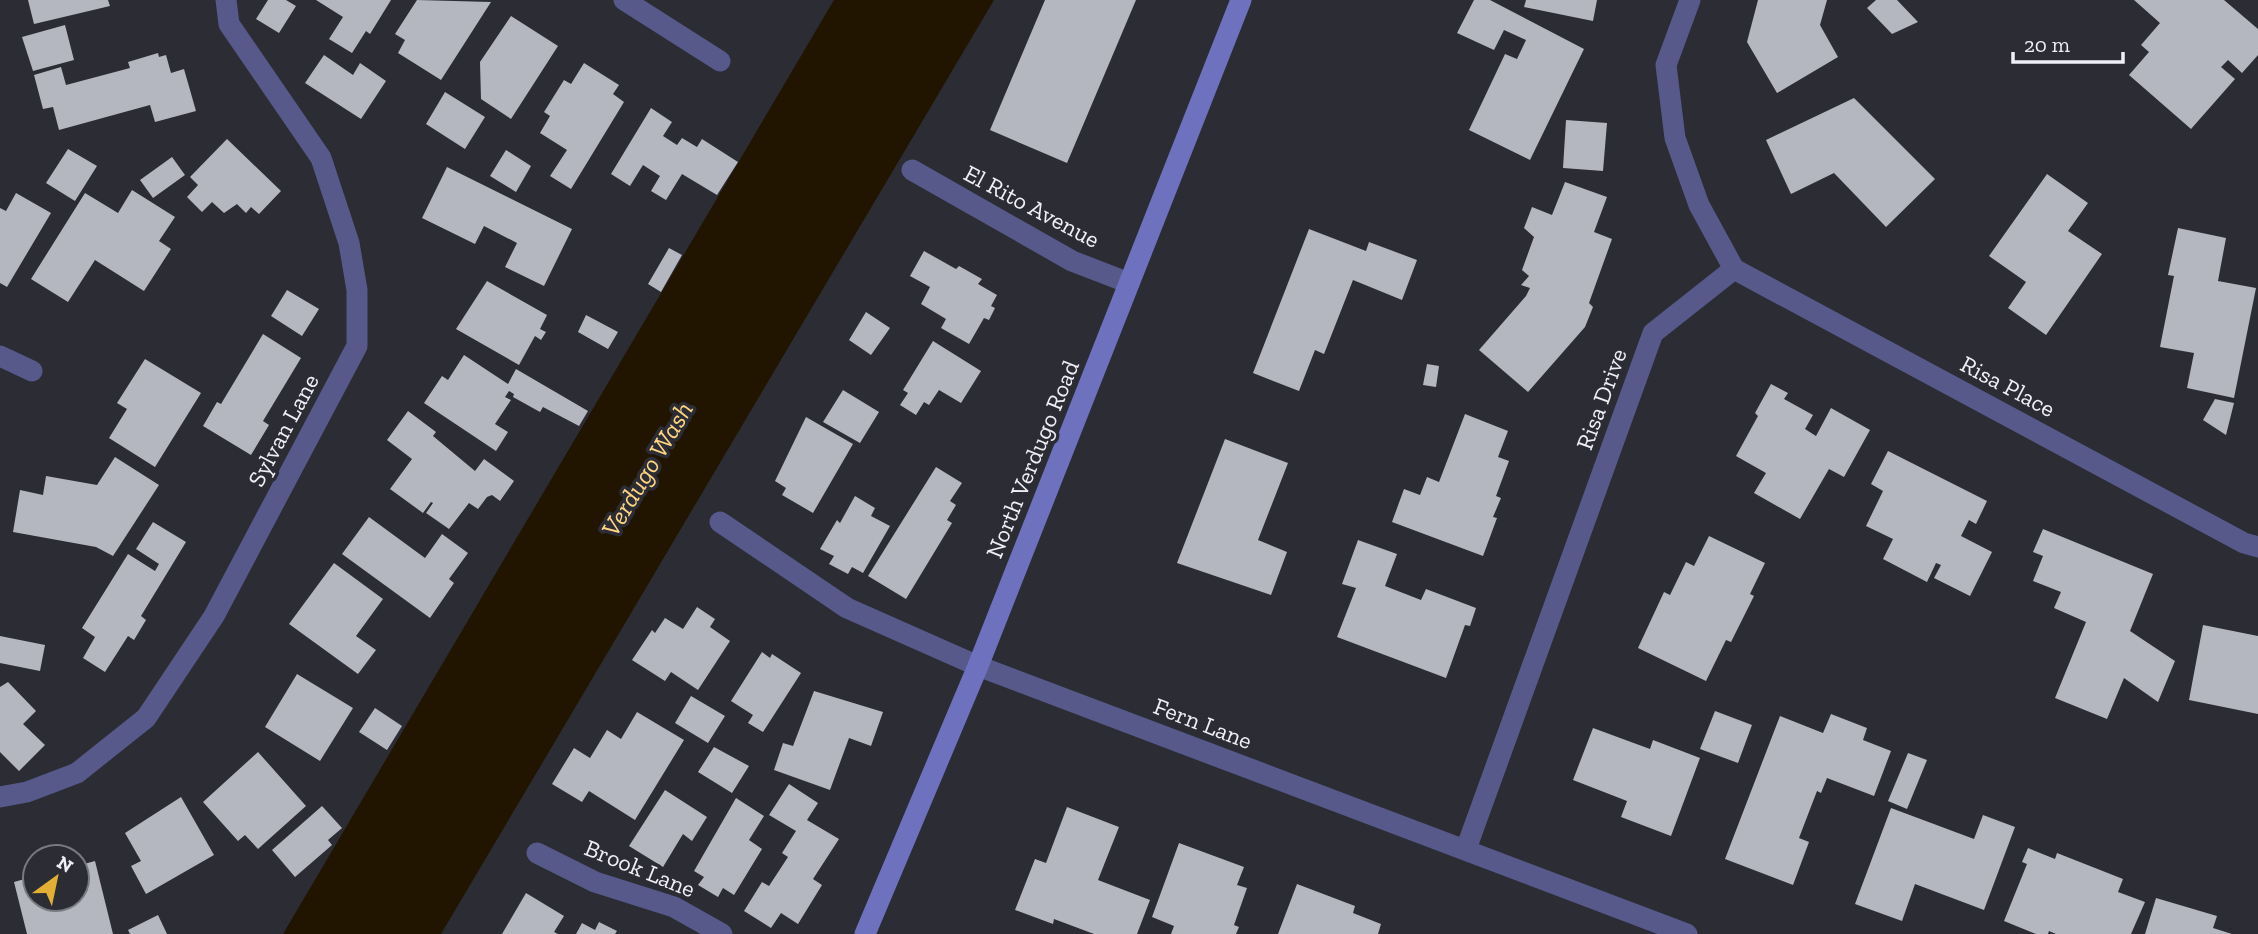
<svg xmlns="http://www.w3.org/2000/svg" width="2258" height="934" font-family="'Zilla Slab',serif">
<rect width="100%" height="100%" fill="#2b2c34"/>
<path fill="#211500" d="M 834,0 L 994,0 L 441,934 L 283,934 Z"/>
<path fill="#b5b7c0" d="M 28,0 L 108,0 L 110,6 L 34,24 Z
M 268,0 L 286,0 L 296,6 L 279,33 L 256,19 Z
M 316,0 L 391,0 L 370,34 L 366,31 L 352,53 L 329,39 L 343,17 Z
M 417,0 L 491,2 L 441,80 L 398,53 L 405,40 L 395,34 Z
M 1045,0 L 1136,0 L 1067,163 L 990,130 Z
M 1474,0 L 1490,0 L 1584,49 L 1530,160 L 1469,130 L 1505,54 L 1517,59 L 1526,40 L 1504,30 L 1494,50 L 1457,33 Z
M 1526,0 L 1597,0 L 1593,21 L 1524,7 Z
M 1758,0 L 1827,0 L 1820,25 L 1838,57 L 1777,93 L 1747,42 Z
M 1876,0 L 1897,0 L 1918,22 L 1892,34 L 1867,8 Z
M 2134,0 L 2224,0 L 2258,29 L 2258,55 L 2242,73 L 2228,60 L 2221,67 L 2235,79 L 2191,129 L 2129,75 L 2149,52 L 2141,45 L 2160,23 Z
M 511,16 L 558,46 L 511,119 L 481,99 L 480,62 Z
M 65,25 L 74,60 L 33,71 L 22,37 Z
M 158,53 L 159,57 L 166,55 L 171,73 L 184,69 L 196,111 L 155,122 L 150,105 L 59,130 L 53,107 L 43,109 L 34,75 L 61,67 L 66,85 L 130,68 L 128,62 Z
M 324,55 L 353,75 L 360,63 L 386,81 L 361,119 L 305,83 Z
M 584,63 L 619,85 L 613,94 L 624,102 L 571,189 L 550,176 L 567,150 L 540,133 L 550,116 L 544,112 L 564,80 L 571,84 Z
M 445,92 L 485,117 L 465,149 L 426,124 Z
M 1854,98 L 1935,179 L 1886,227 L 1834,173 L 1791,194 L 1766,140 Z
M 651,108 L 672,122 L 663,136 L 677,145 L 682,138 L 697,147 L 702,139 L 738,162 L 717,195 L 682,174 L 666,200 L 651,191 L 660,176 L 643,165 L 630,186 L 611,174 Z
M 1566,120 L 1607,123 L 1603,171 L 1563,168 Z
M 227,139 L 281,191 L 259,214 L 251,207 L 246,213 L 237,204 L 224,213 L 212,202 L 202,212 L 187,197 L 198,185 L 190,177 Z
M 68,149 L 97,166 L 75,201 L 46,183 Z
M 506,150 L 531,166 L 516,192 L 490,176 Z
M 172,157 L 185,175 L 153,198 L 140,180 Z
M 447,167 L 572,229 L 544,286 L 505,267 L 517,243 L 484,226 L 475,244 L 422,218 Z
M 2047,174 L 2088,203 L 2068,231 L 2102,254 L 2046,335 L 2008,308 L 2026,282 L 1989,256 Z
M 1565,182 L 1607,197 L 1594,232 L 1612,239 L 1589,303 L 1593,307 L 1585,327 L 1528,392 L 1479,350 L 1526,296 L 1530,288 L 1521,285 L 1529,276 L 1522,270 L 1534,237 L 1524,228 L 1532,207 L 1552,215 Z
M 132,190 L 175,217 L 159,241 L 171,249 L 144,291 L 95,260 L 68,302 L 31,279 L 85,193 L 118,213 Z
M 16,193 L 51,213 L 7,287 L 0,283 L 0,208 L 6,211 Z
M 2178,228 L 2226,238 L 2218,281 L 2256,288 L 2234,398 L 2187,388 L 2194,353 L 2160,347 L 2174,276 L 2168,275 Z
M 1309,229 L 1366,251 L 1369,242 L 1417,260 L 1402,300 L 1353,280 L 1324,354 L 1315,350 L 1299,391 L 1253,373 Z
M 669,248 L 682,255 L 661,292 L 648,284 Z
M 924,251 L 956,269 L 959,266 L 982,279 L 978,284 L 997,295 L 991,306 L 995,308 L 989,320 L 984,318 L 969,344 L 941,328 L 946,319 L 921,304 L 930,287 L 910,276 Z
M 487,281 L 547,315 L 540,329 L 546,332 L 541,340 L 535,336 L 519,365 L 456,329 Z
M 287,290 L 319,309 L 302,336 L 271,316 Z
M 866,312 L 890,328 L 871,355 L 849,340 Z
M 586,315 L 618,332 L 608,349 L 578,332 Z
M 263,334 L 301,358 L 263,421 L 269,425 L 251,455 L 203,426 L 217,402 L 221,404 Z
M 933,341 L 981,371 L 961,403 L 939,390 L 929,405 L 924,402 L 916,415 L 900,405 L 908,393 L 903,390 Z
M 464,355 L 508,384 L 516,369 L 588,411 L 579,426 L 543,407 L 540,412 L 513,397 L 514,394 L 509,391 L 505,397 L 511,400 L 495,424 L 508,432 L 496,451 L 424,403 L 442,376 L 448,380 Z
M 145,359 L 201,393 L 155,467 L 109,438 L 127,409 L 117,403 Z
M 1427,364 L 1439,366 L 1436,387 L 1423,385 Z
M 1771,384 L 1788,393 L 1784,399 L 1813,415 L 1805,429 L 1816,436 L 1831,408 L 1870,430 L 1844,477 L 1829,469 L 1800,519 L 1754,493 L 1766,473 L 1736,456 L 1758,416 L 1755,413 Z
M 843,390 L 879,412 L 860,443 L 823,422 Z
M 2215,399 L 2234,403 L 2226,435 L 2203,420 Z
M 408,411 L 436,432 L 433,436 L 475,471 L 484,459 L 514,481 L 500,501 L 492,495 L 487,497 L 478,509 L 469,503 L 449,529 L 426,513 L 433,503 L 431,502 L 423,513 L 390,489 L 412,459 L 387,440 Z
M 1465,414 L 1508,431 L 1498,457 L 1509,461 L 1496,496 L 1501,498 L 1493,517 L 1497,518 L 1483,556 L 1392,522 L 1404,489 L 1420,495 L 1427,477 L 1439,482 Z
M 806,417 L 853,444 L 813,513 L 782,495 L 786,488 L 775,481 Z
M 1225,439 L 1288,463 L 1258,540 L 1287,552 L 1271,595 L 1177,563 Z
M 1888,451 L 1987,501 L 1976,524 L 1969,520 L 1961,536 L 1992,552 L 1970,596 L 1934,578 L 1941,565 L 1936,563 L 1927,582 L 1883,559 L 1893,539 L 1866,526 L 1883,491 L 1871,484 Z
M 115,457 L 159,485 L 113,556 L 96,547 L 13,532 L 20,490 L 43,495 L 46,476 L 97,485 Z
M 936,467 L 962,483 L 950,501 L 956,505 L 947,520 L 952,523 L 906,599 L 868,576 Z
M 855,496 L 875,508 L 871,516 L 890,526 L 863,573 L 852,567 L 848,574 L 829,564 L 834,556 L 820,549 L 837,520 L 840,523 Z
M 369,517 L 425,558 L 442,534 L 468,553 L 449,579 L 454,583 L 430,618 L 342,554 Z
M 153,522 L 186,542 L 141,616 L 146,620 L 134,640 L 128,636 L 105,672 L 83,658 L 95,637 L 82,628 L 128,554 L 155,571 L 159,564 L 136,549 Z
M 2043,529 L 2153,574 L 2130,631 L 2175,661 L 2158,702 L 2124,678 L 2107,719 L 2055,698 L 2086,622 L 2054,608 L 2061,592 L 2033,581 L 2043,556 L 2033,552 Z
M 1709,536 L 1765,563 L 1750,594 L 1754,596 L 1731,642 L 1726,640 L 1706,681 L 1638,648 L 1664,592 L 1670,595 L 1686,562 L 1694,566 Z
M 1358,540 L 1397,554 L 1385,586 L 1421,600 L 1426,589 L 1476,608 L 1470,626 L 1465,625 L 1446,678 L 1337,637 L 1356,588 L 1342,584 Z
M 334,563 L 383,599 L 356,636 L 376,650 L 358,674 L 289,624 Z
M 697,607 L 715,619 L 710,627 L 730,641 L 698,690 L 671,672 L 665,681 L 632,660 L 652,630 L 655,633 L 665,618 L 683,629 Z
M 2203,625 L 2258,636 L 2258,714 L 2189,700 Z
M 0,636 L 45,645 L 40,671 L 0,663 Z
M 762,652 L 770,658 L 772,654 L 801,673 L 763,732 L 748,723 L 753,715 L 731,701 Z
M 297,674 L 353,708 L 320,761 L 265,727 Z
M 8,682 L 36,711 L 23,724 L 45,745 L 19,771 L 0,752 L 0,687 Z
M 814,691 L 883,712 L 871,746 L 849,738 L 830,790 L 774,770 L 783,743 L 793,746 Z
M 691,696 L 725,716 L 708,743 L 675,723 Z
M 375,708 L 402,726 L 387,750 L 359,732 Z
M 1715,711 L 1752,725 L 1738,763 L 1700,749 Z
M 637,712 L 684,740 L 635,820 L 589,791 L 582,802 L 552,784 L 574,748 L 590,758 L 607,730 L 621,739 Z
M 1831,714 L 1867,728 L 1863,740 L 1891,751 L 1874,796 L 1827,778 L 1821,793 L 1817,791 L 1799,838 L 1809,842 L 1793,885 L 1725,859 L 1780,716 L 1823,733 Z
M 1593,728 L 1650,749 L 1653,740 L 1700,758 L 1671,836 L 1621,817 L 1627,801 L 1573,780 Z
M 714,747 L 749,766 L 732,793 L 698,772 Z
M 258,752 L 306,806 L 258,849 L 245,835 L 238,841 L 203,802 Z
M 1908,753 L 1927,760 L 1907,809 L 1888,801 Z
M 789,784 L 818,803 L 807,820 L 839,839 L 813,879 L 822,885 L 798,924 L 781,913 L 771,928 L 744,911 L 762,882 L 769,886 L 788,857 L 782,853 L 796,831 L 769,815 Z
M 665,790 L 707,817 L 692,841 L 683,834 L 663,867 L 629,846 Z
M 181,797 L 214,855 L 146,894 L 131,866 L 141,861 L 125,833 Z
M 736,798 L 764,816 L 749,840 L 762,849 L 734,895 L 723,888 L 718,897 L 698,885 L 704,877 L 694,871 Z
M 322,806 L 342,828 L 328,840 L 332,845 L 295,877 L 272,850 Z
M 1067,807 L 1119,827 L 1098,880 L 1150,900 L 1137,934 L 1094,934 L 1054,919 L 1053,924 L 1015,910 L 1035,859 L 1046,863 Z
M 1891,808 L 1974,839 L 1983,815 L 2015,827 L 1984,910 L 1915,884 L 1902,921 L 1855,904 Z
M 1179,843 L 1244,867 L 1237,885 L 1247,888 L 1234,925 L 1239,927 L 1236,934 L 1171,934 L 1174,926 L 1152,917 Z
M 2028,848 L 2055,859 L 2057,853 L 2123,879 L 2118,892 L 2145,902 L 2131,934 L 2056,934 L 2049,931 L 2048,934 L 2036,934 L 2004,921 L 2027,864 L 2022,862 Z
M 95,861 L 113,934 L 27,934 L 14,882 L 35,876 L 35,899 L 77,899 L 77,866 Z
M 1297,884 L 1355,906 L 1353,913 L 1381,924 L 1378,934 L 1278,934 Z
M 526,893 L 564,916 L 554,932 L 558,934 L 502,934 Z
M 2156,898 L 2217,916 L 2213,928 L 2232,934 L 2145,934 Z
M 158,915 L 167,934 L 130,934 L 128,930 Z
M 599,922 L 617,931 L 615,934 L 576,934 L 582,923 L 595,930 Z"/>
<g fill="none" stroke-linecap="round" stroke-linejoin="round">
<path stroke="#56598a" stroke-width="21" d="M 624,0 L 720,61
M 1690,0 L 1666,65 L 1675,138 L 1699,205 L 1734,269
M 912,170 L 1072,261 L 1129,283
M 1734,269 L 2244,543 L 2258,547
M 0,356 L 32,371
M 720,522 L 847,608 L 978,666 L 1687,934
M 0,797 L 27,792 L 77,773 L 146,718 L 214,616 L 357,346 L 357,290 L 349,243 L 321,158 L 229,24 L 226,0
M 1466,849 L 1653,333 L 1734,269
M 537,853 L 595,882 L 674,907 L 722,934"/>
<path stroke="#6e71be" stroke-width="21" d="M 865,934 L 978,666 L 1241,0"/>
</g>
<g text-anchor="middle" dominant-baseline="central" stroke-width="7" stroke-linejoin="round" paint-order="stroke">
<g font-size="24" fill="#efeff5" stroke="#2b2c34">
<text transform="translate(1032 206) rotate(28)">El Rito Avenue</text>
<text transform="translate(2008 386) rotate(28)">Risa Place</text>
<text transform="translate(1601 399) rotate(-70)">Risa Drive</text>
<text transform="translate(283 430) rotate(-62)">Sylvan Lane</text>
<text transform="translate(1032 459) rotate(-68)">North Verdugo Road</text>
<text transform="translate(1203 723) rotate(21)">Fern Lane</text>
<text transform="translate(640 868) rotate(22)">Brook Lane</text>
</g>
<g font-size="26" font-style="italic" fill="#ffd580" stroke="#2b2c34">
<text transform="translate(647 469) rotate(-59)">Verdugo Wash</text>
</g>
</g>
<g transform="translate(56 878) rotate(33)"><circle r="33" fill="#2b2c34" stroke="#797a81" stroke-width="2"/>
<path d="M0-5L12 26L0 18L-12 26Z" fill="#e2af34"/>
<text y="-10" font-size="19" font-weight="bold" text-anchor="middle" fill="#efeff5">N</text>
</g>
<path d="M2013 52v10h110v-10" fill="none" stroke="#efeff5" stroke-width="3.5"/>
<text x="2024" y="52" font-size="21" fill="#efeff5" stroke="#2b2c34" stroke-width="5" paint-order="stroke">20 m</text>
</svg>
